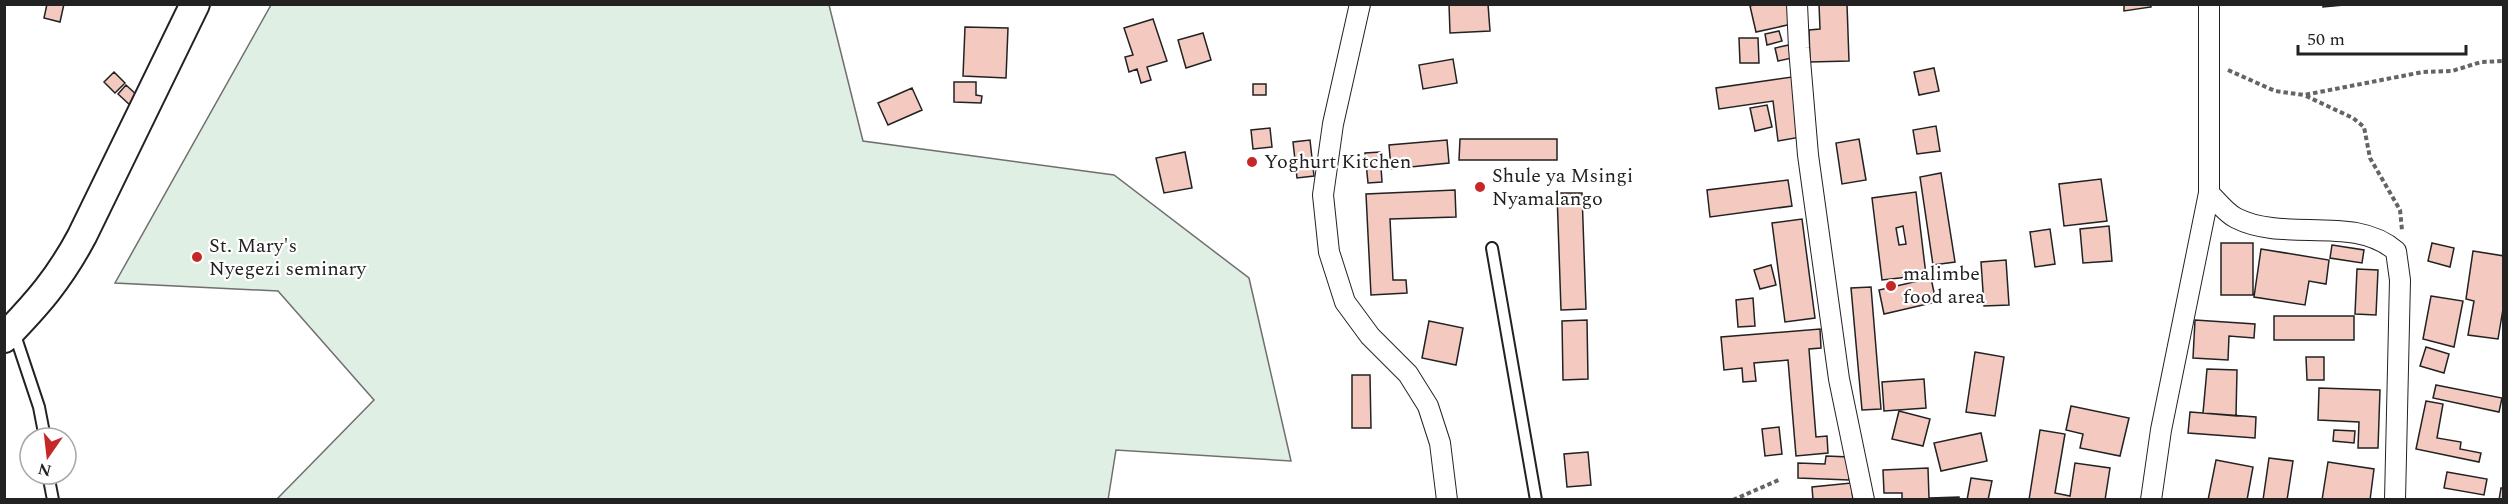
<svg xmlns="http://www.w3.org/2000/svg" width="2508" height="504" font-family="Spectral,serif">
<rect width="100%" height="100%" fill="#fff"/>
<path fill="#e0efe3" stroke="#6f6f6f" stroke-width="1.5" d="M 271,5 L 829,5 L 863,141 L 1114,175 L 1249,278 L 1291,461 L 1116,450 L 1108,500 L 277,499 L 374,400 L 278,291 L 115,283 Z"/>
<path fill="#f3c9c0" stroke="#222" stroke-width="1.5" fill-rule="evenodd" d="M 47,4 L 64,4 L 60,22 L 44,18 Z
M 1449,4 L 1488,4 L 1490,31 L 1450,33 Z
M 1757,4 L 1788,4 L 1792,24 L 1756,32 L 1750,6 Z
M 1819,4 L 1847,4 L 1849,61 L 1810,62 L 1809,30 L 1820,29 Z
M 2124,4 L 2150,4 L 2151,7 L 2124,11 Z
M 2323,4 L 2355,4 L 2323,7 Z
M 1153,19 L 1167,61 L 1147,67 L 1151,80 L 1141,83 L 1137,69 L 1129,72 L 1125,57 L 1133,55 L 1124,28 Z
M 965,27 L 1008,28 L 1006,78 L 963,76 Z
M 1779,31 L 1782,41 L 1767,45 L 1765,34 Z
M 1203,33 L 1211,60 L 1186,68 L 1178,40 Z
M 1739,38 L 1758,38 L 1759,63 L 1740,63 Z
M 1789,45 L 1792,58 L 1778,61 L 1775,48 Z
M 1453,59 L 1457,83 L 1423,89 L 1419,65 Z
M 1934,68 L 1939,91 L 1919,95 L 1914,72 Z
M 114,72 L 125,83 L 115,93 L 104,82 Z
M 1792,77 L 1801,137 L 1778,141 L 1773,101 L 1719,109 L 1716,88 Z
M 954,82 L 976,82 L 976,95 L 982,96 L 981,103 L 954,102 Z
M 1253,84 L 1266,84 L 1266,95 L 1253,95 Z
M 126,85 L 139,97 L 131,106 L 118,94 Z
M 912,88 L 922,110 L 888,125 L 878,103 Z
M 1767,105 L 1772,127 L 1755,131 L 1750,108 Z
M 1936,126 L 1940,151 L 1917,154 L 1913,130 Z
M 1270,128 L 1272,147 L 1253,149 L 1251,130 Z
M 1460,139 L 1557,139 L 1557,160 L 1459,160 Z
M 1859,139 L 1866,180 L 1842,184 L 1836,143 Z
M 1310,140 L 1314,176 L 1297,178 L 1293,142 Z
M 1447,140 L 1449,163 L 1391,169 L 1389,145 Z
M 1185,152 L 1192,188 L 1164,193 L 1156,158 Z
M 1380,152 L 1382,182 L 1368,183 L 1365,153 Z
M 1941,173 L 1955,262 L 1933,265 L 1920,177 Z
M 2101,179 L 2107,221 L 2064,226 L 2059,184 Z
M 1788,180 L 1792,206 L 1710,217 L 1707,190 Z
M 1455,190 L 1456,217 L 1390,219 L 1393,280 L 1406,280 L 1407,293 L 1371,295 L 1366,194 Z
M 1916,192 L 1926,275 L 1882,280 L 1872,198 ZM 1903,226 L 1906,244 L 1899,245 L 1896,228 Z
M 1557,193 L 1582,193 L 1586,309 L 1561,310 Z
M 1802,219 L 1815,318 L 1785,322 L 1772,223 Z
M 2109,226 L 2112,261 L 2083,263 L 2080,229 Z
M 2050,229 L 2055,264 L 2035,267 L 2030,232 Z
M 2221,243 L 2253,243 L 2253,295 L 2221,295 Z
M 2432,243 L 2454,248 L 2450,267 L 2428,261 Z
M 2332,245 L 2364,250 L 2362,263 L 2330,258 Z
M 2261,249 L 2329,260 L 2326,284 L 2309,281 L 2305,305 L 2254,297 Z
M 2473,251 L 2504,256 L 2504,303 L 2498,339 L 2468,335 L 2474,301 L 2466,299 Z
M 2006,260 L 2009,305 L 1984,306 L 1981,262 Z
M 1771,265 L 1776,285 L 1760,289 L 1754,270 Z
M 2357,269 L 2378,270 L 2376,315 L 2355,314 Z
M 1931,278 L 1936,302 L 1884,314 L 1879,290 Z
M 1871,287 L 1881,409 L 1862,410 L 1851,288 Z
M 2431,296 L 2463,301 L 2454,347 L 2423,339 Z
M 1753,298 L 1755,326 L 1738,327 L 1736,300 Z
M 2274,316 L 2354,316 L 2354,340 L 2274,340 Z
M 1587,320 L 1588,379 L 1563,380 L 1562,321 Z
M 2195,320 L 2255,324 L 2254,338 L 2229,336 L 2228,360 L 2193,358 Z
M 1429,321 L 1463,328 L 1456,365 L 1422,358 Z
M 1820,329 L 1821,348 L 1809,349 L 1816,437 L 1827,436 L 1828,453 L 1796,456 L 1788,360 L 1754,363 L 1756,381 L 1743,382 L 1742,368 L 1724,370 L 1721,337 Z
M 2426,347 L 2449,354 L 2444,373 L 2420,366 Z
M 1975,352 L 2004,357 L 1995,416 L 1966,412 Z
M 2306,357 L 2324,357 L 2324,380 L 2307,380 Z
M 2207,369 L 2237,370 L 2236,416 L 2203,413 Z
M 1352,375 L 1370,375 L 1371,428 L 1352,428 Z
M 1924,379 L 1926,408 L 1884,411 L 1882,382 Z
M 2436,385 L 2502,398 L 2499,412 L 2433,398 Z
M 2319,388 L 2380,390 L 2378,448 L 2358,448 L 2359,422 L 2318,420 Z
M 2426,401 L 2443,404 L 2437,438 L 2461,442 L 2460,449 L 2481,453 L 2479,462 L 2416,449 Z
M 2071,406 L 2129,418 L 2120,456 L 2080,448 L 2083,434 L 2066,430 Z
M 1899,411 L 1930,419 L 1923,446 L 1892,439 Z
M 2190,412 L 2256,417 L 2255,438 L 2188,433 Z
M 1779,427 L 1782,454 L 1765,456 L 1762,429 Z
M 2040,430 L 2065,434 L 2055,493 L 2070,496 L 2075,463 L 2110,468 L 2105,500 L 2029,500 Z
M 2334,430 L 2355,431 L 2354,443 L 2333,441 Z
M 1981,433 L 1987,461 L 1941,471 L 1934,443 Z
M 1588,452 L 1591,485 L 1567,487 L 1564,454 Z
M 1826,456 L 1850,457 L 1849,480 L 1798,478 L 1798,463 L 1825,464 Z
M 2269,458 L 2293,461 L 2287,500 L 2263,500 Z
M 2216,460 L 2253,467 L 2247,500 L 2208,500 Z
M 2328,462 L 2374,469 L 2370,500 L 2322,500 Z
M 1928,468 L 1929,498 L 1959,497 L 1959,500 L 1902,500 L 1902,493 L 1884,493 L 1883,470 Z
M 2447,472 L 2487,479 L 2484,495 L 2444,488 Z
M 1971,478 L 1992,481 L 1988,500 L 1967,500 Z
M 1851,483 L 1853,500 L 1813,500 L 1812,487 Z
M 2501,488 L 2504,488 L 2504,500 L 2499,500 Z"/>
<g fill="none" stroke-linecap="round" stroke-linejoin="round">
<defs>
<path id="lane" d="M 1492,248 L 1536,500
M 14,332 L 39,407 L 45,438
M 48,474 L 53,500"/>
<path id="street" d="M 1360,4 L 1333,124 L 1323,195 L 1329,252 L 1345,302 L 1370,336 L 1408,374 L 1428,406 L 1440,443 L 1447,500
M 1797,4 L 1799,48 L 1808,155 L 1839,379 L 1864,500
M 2209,193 C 2217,201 2226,213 2236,218 C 2285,243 2353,214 2396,251 L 2400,280 L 2395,500
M 2151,500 L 2161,430 L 2209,193 L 2209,4"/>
<path id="secondary" d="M 4,338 C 38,303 59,279 82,236 L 195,4"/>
</defs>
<use href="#lane" stroke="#222" stroke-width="14"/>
<use href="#street" stroke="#222" stroke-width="22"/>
<use href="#secondary" stroke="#222" stroke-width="32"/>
<path stroke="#646464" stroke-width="4" stroke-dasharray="4.5 3" stroke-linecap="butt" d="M 2228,70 L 2275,91 L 2304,95 L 2423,72 L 2452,71 L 2481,62 L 2504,61
M 2306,96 L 2353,118 L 2364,127 L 2370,158 L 2400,210 L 2402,230
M 1733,500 L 1781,479"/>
<use href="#lane" stroke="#fff" stroke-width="10"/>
<use href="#street" stroke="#fff" stroke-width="20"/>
<use href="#secondary" stroke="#fff" stroke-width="28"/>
</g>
<g fill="#c62828" stroke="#fff" stroke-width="2">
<circle cx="1252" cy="162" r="6"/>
<circle cx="1480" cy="187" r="6"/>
<circle cx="197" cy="257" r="6"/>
<circle cx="1891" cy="286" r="6"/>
</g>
<g text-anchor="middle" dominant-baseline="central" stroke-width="4.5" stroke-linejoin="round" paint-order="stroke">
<g font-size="20" fill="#222" stroke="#fff" text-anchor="start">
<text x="1264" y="162">Yoghurt Kitchen</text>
<text x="1492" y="176">Shule ya Msingi<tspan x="1492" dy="23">Nyamalango</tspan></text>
<text x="209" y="246">St. Mary's<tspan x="209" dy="23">Nyegezi seminary</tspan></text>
<text x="1903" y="274">malimbe<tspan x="1903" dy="23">food area</tspan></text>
</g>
</g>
<rect width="2508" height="504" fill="none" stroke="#222222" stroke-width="12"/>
<g transform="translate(48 456) rotate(194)"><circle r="28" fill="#ffffff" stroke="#a7a7a7" stroke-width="1.5"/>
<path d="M0-4.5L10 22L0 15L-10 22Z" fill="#c62828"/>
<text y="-9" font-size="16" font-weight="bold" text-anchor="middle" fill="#222222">N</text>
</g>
<path d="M2298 45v9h168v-9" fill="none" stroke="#222222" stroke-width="3"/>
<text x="2307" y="45" font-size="18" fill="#222222" stroke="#ffffff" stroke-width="4.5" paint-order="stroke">50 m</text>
</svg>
